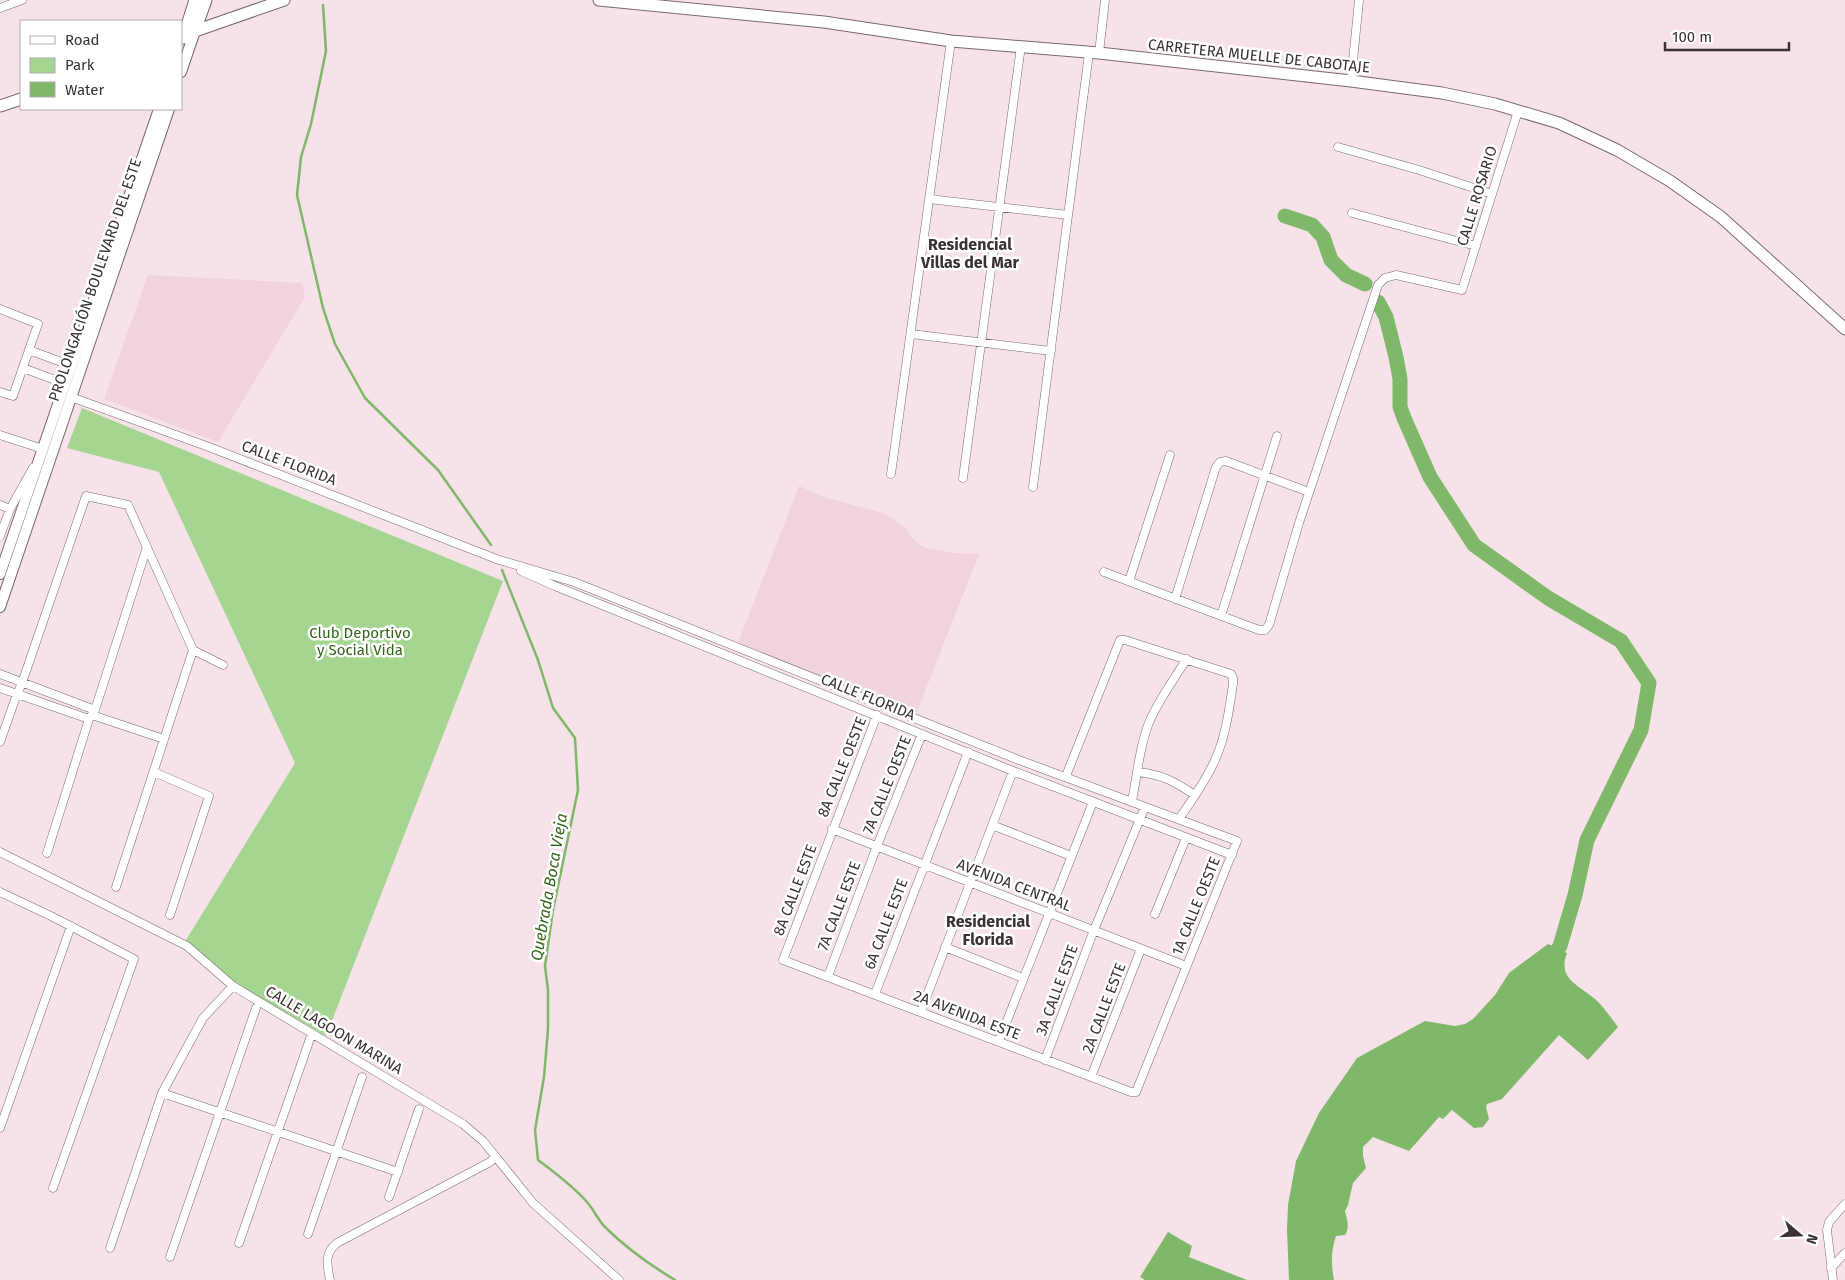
<svg xmlns="http://www.w3.org/2000/svg" width="1845" height="1280" font-family="'Fira Sans',sans-serif">
<rect width="100%" height="100%" fill="#f7e2e9"/>
<path fill="#f0d3dc" d="M 148,275 L 302,283 L 305,297 L 218,442 L 104,399 Z
M 799,486 L 827,498 L 883,513 L 906,528 L 913,539 L 925,548 L 953,553 L 979,554 L 916,714 L 738,643 Z"/>
<path fill="#a4d691" d="M 82,408 L 503,581 L 326,1036 L 229,979 L 186,940 L 295,763 L 159,472 L 67,448 Z"/>
<path fill="#7fb869" d="M 1548,944 L 1567,953 C 1557,979 1579,985 1595,999 C 1604,1007 1611,1018 1618,1027 L 1588,1060 L 1559,1035 L 1502,1099 L 1487,1104 L 1486,1107 L 1489,1119 L 1483,1127 L 1474,1128 L 1452,1110 L 1443,1119 L 1439,1117 L 1409,1151 L 1373,1137 L 1363,1147 L 1363,1156 L 1366,1168 L 1353,1183 L 1348,1205 L 1345,1211 C 1347,1219 1350,1228 1345,1235 L 1336,1236 C 1331,1250 1331,1265 1334,1280 L 1289,1280 L 1287,1230 L 1288,1205 L 1296,1161 L 1319,1113 L 1357,1058 L 1425,1021 L 1455,1026 L 1465,1024 L 1473,1019 L 1495,995 L 1509,973 Z
M 1168,1232 L 1192,1246 L 1189,1257 L 1247,1280 L 1145,1280 L 1140,1277 Z"/>
<g fill="none" stroke-linecap="round" stroke-linejoin="round">
<path stroke="#7fb869" stroke-width="2.5" d="M 323,5 L 326,51 L 311,124 L 301,157 L 297,195 L 323,308 L 335,344 L 365,398 L 438,470 L 491,545
M 502,570 L 538,660 L 553,708 L 575,738 L 578,790 L 553,910 L 545,966 L 548,990 L 548,1029 L 544,1077 L 535,1130 L 538,1160 C 555,1173 573,1186 587,1202 C 594,1210 598,1220 605,1227 C 626,1248 650,1265 675,1280"/>
<path stroke="#7fb869" stroke-width="15" d="M 1285,216 L 1312,225 L 1323,237 L 1331,260 L 1346,275 L 1365,284
M 1378,302 L 1386,317 L 1396,357 L 1400,379 L 1400,407 L 1404,418 L 1430,477 L 1474,545 L 1548,598 L 1621,641 L 1649,683 L 1641,730 L 1587,840 L 1575,895 L 1560,946 L 1547,966"/>
<defs>
<path id="minor" d="M 0,8 L 22,0
M 1099,53 L 1105,0
M 1351,81 L 1359,0
M 1338,147 L 1419,170 L 1492,194
M 929,199 L 1068,215
M 1352,213 L 1476,246
M 0,309 L 38,324 L 13,396 L 0,392
M 911,334 L 1051,351
M 29,350 L 72,366
M 23,368 L 66,384
M 71,397 L 209,447 L 499,560
M 0,435 L 43,449 L 42,452
M 891,474 L 951,41
M 963,478 L 1021,46
M 1033,487 L 1089,53
M 0,505 L 10,509
M 0,536 L 10,509 L 33,468
M 496,559 L 574,582 L 1019,760 L 1237,841 L 1136,1092 L 1131,1092 L 783,960 L 877,715
M 521,571 L 555,586 L 1013,771 L 1232,855
M 1104,572 L 1259,630 L 1265,630 L 1269,625 L 1299,523 L 1378,285 L 1385,278 L 1396,275 L 1462,290 L 1518,111
M 1129,581 L 1170,455
M 1175,599 L 1216,467 L 1220,462 L 1226,461 L 1309,492
M 1221,616 L 1277,436
M 0,674 L 95,710
M 0,688 L 89,719
M 92,715 L 164,739
M 0,742 L 17,694 L 22,683 L 86,496 L 128,505 L 193,650 L 223,665
M 154,772 L 209,796 L 170,915
M 1137,772 C 1162,774 1175,782 1195,795
M 1066,776 L 1120,640 L 1125,640 L 1231,674 L 1233,678 L 1233,684 C 1229,710 1226,736 1215,760 C 1206,781 1192,800 1179,819
M 1132,801 C 1137,776 1140,742 1151,718 C 1161,697 1174,678 1187,659
M 992,825 L 1071,856
M 832,829 L 1186,966
M 0,852 L 187,946 L 233,986 L 463,1124 L 483,1141 L 533,1203 L 619,1280
M 47,853 L 89,719 L 95,710 L 147,547
M 116,887 L 193,650
M 0,892 L 51,916 L 134,959 L 53,1188
M 1155,914 L 1186,838
M 945,947 L 1023,978
M 828,976 L 877,846 L 922,734
M 875,994 L 968,752
M 921,1011 L 1013,771
M 999,1041 L 1093,802
M 1045,1060 L 1094,930 L 1145,807
M 1091,1077 L 1141,949
M 162,1093 L 398,1172
M 0,1128 L 71,926
M 389,1197 L 419,1109
M 308,1234 L 362,1077
M 239,1243 L 312,1033
M 110,1248 L 162,1093 L 203,1018 L 233,986
M 170,1257 L 256,1008
M 1831,1268 L 1845,1253
M 330,1280 C 327,1265 324,1253 337,1243 L 490,1162 L 495,1157
M 1833,1280 L 1827,1230 L 1829,1222 L 1845,1204"/>
<path id="tertiary" d="M 181,72 L 195,31
M 0,574 L 159,109
M 0,607 L 169,109"/>
<path id="secondary" d="M 599,0 L 824,22 L 951,41 L 1099,53 L 1351,81 L 1442,93 L 1495,104 L 1559,123 L 1617,150 L 1670,181 L 1721,217 L 1845,329
M 195,31 L 206,0
M 181,38 L 195,31 L 284,0
M 183,38 L 195,0
M 0,106 L 21,99"/>
</defs>
<use href="#minor" stroke="#7a686e" stroke-width="9"/>
<use href="#tertiary" stroke="#7a686e" stroke-width="12"/>
<use href="#secondary" stroke="#7a686e" stroke-width="13"/>
<use href="#minor" stroke="#fff" stroke-width="8"/>
<use href="#tertiary" stroke="#fff" stroke-width="10"/>
<use href="#secondary" stroke="#fff" stroke-width="11"/>
</g>
<g text-anchor="middle" dominant-baseline="central" stroke-width="5" stroke-linejoin="round" paint-order="stroke">
<g font-size="15" fill="#393133" stroke="#fff">
<text transform="translate(1259 56) rotate(6)">CARRETERA MUELLE DE CABOTAJE</text>
<text transform="translate(1477 196) rotate(-73)">CALLE ROSARIO</text>
<text transform="translate(95 280) rotate(-71)">PROLONGACIÓN BOULEVARD DEL ESTE</text>
<text transform="translate(289 463) rotate(21)">CALLE FLORIDA</text>
<text transform="translate(868 697) rotate(22)">CALLE FLORIDA</text>
<text transform="translate(842 767) rotate(-68)">8A CALLE OESTE</text>
<text transform="translate(887 785) rotate(-68)">7A CALLE OESTE</text>
<text transform="translate(1014 885) rotate(21)">AVENIDA CENTRAL</text>
<text transform="translate(795 890) rotate(-69)">8A CALLE ESTE</text>
<text transform="translate(839 906) rotate(-69)">7A CALLE ESTE</text>
<text transform="translate(1196 906) rotate(-68)">1A CALLE OESTE</text>
<text transform="translate(886 924) rotate(-69)">6A CALLE ESTE</text>
<text transform="translate(1057 990) rotate(-70)">3A CALLE ESTE</text>
<text transform="translate(1104 1008) rotate(-69)">2A CALLE ESTE</text>
<text transform="translate(967 1015) rotate(21)">2A AVENIDA ESTE</text>
<text transform="translate(334 1030) rotate(31)">CALLE LAGOON MARINA</text>
</g>
<g font-size="15" fill="#326617" stroke="#fff">
<text x="360" y="633">Club Deportivo<tspan x="360" dy="17">y Social Vida</tspan></text>
</g>
<g font-size="16" font-weight="bold" fill="#393133" stroke="#fff">
<text x="970" y="244">Residencial<tspan x="970" dy="18">Villas del Mar</tspan></text>
<text x="988" y="921">Residencial<tspan x="988" dy="18">Florida</tspan></text>
</g>
<g font-size="16" font-style="italic" fill="#326718" stroke="#fff">
<text transform="translate(549 887) rotate(-80)">Quebrada Boca Vieja</text>
</g>
</g>
<rect x="20" y="20" width="162" height="90" fill="#ffffff" stroke="#b0adad"/>
<rect x="30" y="36" width="25" height="8" fill="#ffffff" stroke="#b0adad"/>
<text x="65" y="45" font-size="15" fill="#393133">Road</text>
<rect x="30" y="58" width="25" height="15" fill="#a4d691" stroke="#b0adad"/>
<text x="65" y="70" font-size="15" fill="#393133">Park</text>
<rect x="30" y="82" width="25" height="15" fill="#7fb869" stroke="#b0adad"/>
<text x="65" y="95" font-size="15" fill="#393133">Water</text>
<g transform="translate(1800 1235) rotate(109)" stroke="#ffffff" stroke-width="4" paint-order="stroke">
<path d="M0-4L9 19L0 12L-9 19Z" fill="#393133"/>
<text y="-8" font-size="14" font-weight="bold" text-anchor="middle" fill="#393133">N</text>
</g>
<path d="M1665 42v8h124v-8" fill="none" stroke="#393133" stroke-width="2.5"/>
<text x="1672" y="42" font-size="15" fill="#393133" stroke="#ffffff" stroke-width="4" paint-order="stroke">100 m</text>
</svg>
